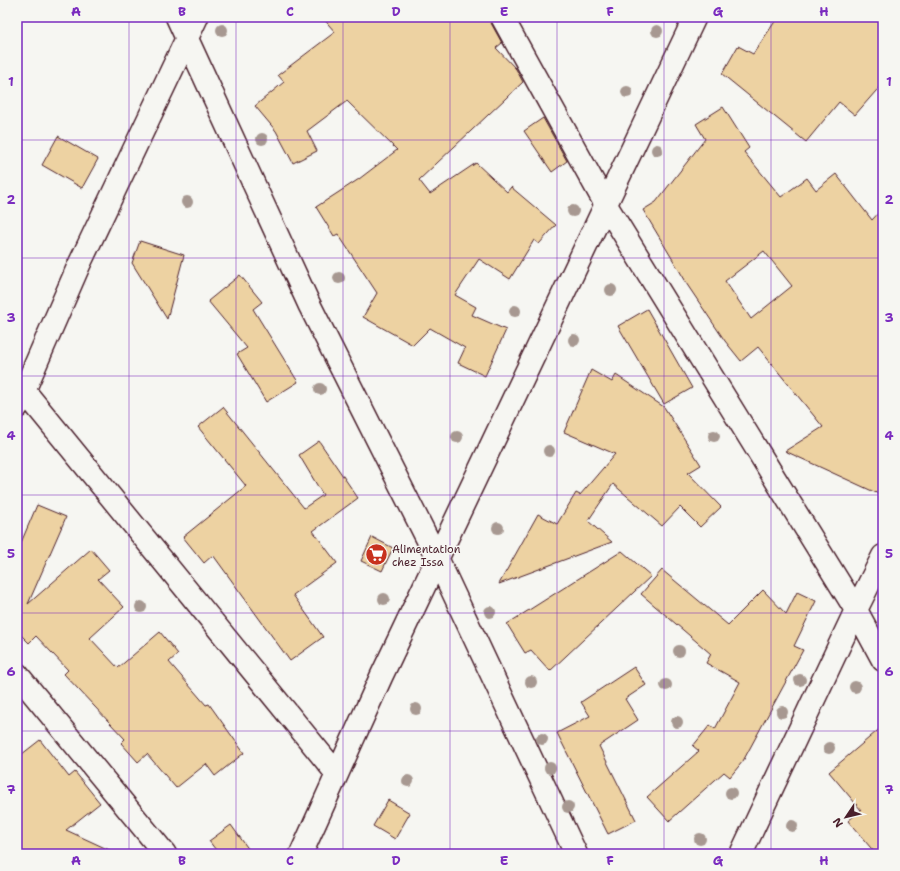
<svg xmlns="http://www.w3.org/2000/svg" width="900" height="871" font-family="'Shantell Sans',sans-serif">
<rect width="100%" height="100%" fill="#f6f6f2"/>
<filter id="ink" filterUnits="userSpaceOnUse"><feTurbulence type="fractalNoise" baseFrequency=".025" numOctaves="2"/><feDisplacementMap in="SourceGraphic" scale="8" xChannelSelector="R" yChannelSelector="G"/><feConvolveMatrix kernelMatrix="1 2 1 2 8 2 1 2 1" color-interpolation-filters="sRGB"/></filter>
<g filter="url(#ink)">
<path fill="#edd2a2" stroke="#4a1f2b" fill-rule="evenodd" d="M 322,17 L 490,17 L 491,23 L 502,43 L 496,48 L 516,69 L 523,82 L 419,180 L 430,194 L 476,163 L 507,192 L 511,187 L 556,225 L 539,244 L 534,240 L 510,279 L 479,259 L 455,295 L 476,307 L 472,315 L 506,330 L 485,376 L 458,363 L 465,348 L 430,328 L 413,345 L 363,317 L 377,293 L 338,234 L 334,236 L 316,207 L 359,179 L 397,150 L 347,101 L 307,131 L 317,151 L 293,163 L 276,131 L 255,106 L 284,82 L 278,75 L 335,32 Z
M 778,17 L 883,17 L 883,83 L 855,115 L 839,102 L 806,142 L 722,74 L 738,46 L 753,54 Z
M 723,107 L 749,148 L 744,152 L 781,197 L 807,178 L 816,190 L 836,174 L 872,220 L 883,208 L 883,496 L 785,451 L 823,427 L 758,347 L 741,361 L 725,341 L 684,280 L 685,280 L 643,210 L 656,202 L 705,139 L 696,124 ZM 764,251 L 792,286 L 751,319 L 725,281 Z
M 543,118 L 567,161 L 552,172 L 524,131 Z
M 58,136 L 98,159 L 82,188 L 42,165 Z
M 140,241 L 184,255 L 167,319 L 132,263 Z
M 240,275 L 262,302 L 253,309 L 298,382 L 266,402 L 237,354 L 247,348 L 208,301 Z
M 647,309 L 692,388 L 664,404 L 618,326 Z
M 591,370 L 612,382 L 616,375 L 664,407 L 701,465 L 688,473 L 721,507 L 700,527 L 680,507 L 662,526 L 613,484 L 588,521 L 612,542 L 499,584 L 538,514 L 557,524 L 576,493 L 580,495 L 615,454 L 564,432 Z
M 223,407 L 304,508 L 323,495 L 299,455 L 319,441 L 358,498 L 313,531 L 337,563 L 293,595 L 323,637 L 290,661 L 213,555 L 204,563 L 183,537 L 246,486 L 198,427 Z
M 37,505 L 66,517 L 28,604 L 91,549 L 109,570 L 98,579 L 124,607 L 90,638 L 118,668 L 160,632 L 178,654 L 169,662 L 206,705 L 209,704 L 244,753 L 215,776 L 206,764 L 176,788 L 147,754 L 138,762 L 121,743 L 125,739 L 64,674 L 68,670 L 36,636 L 29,643 L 17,631 L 17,552 Z
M 372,537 L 393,548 L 382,571 L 361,561 Z
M 622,551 L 651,576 L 550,671 L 531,650 L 525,653 L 507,624 Z
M 662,570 L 728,625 L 763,590 L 786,614 L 797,592 L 816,601 L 794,646 L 803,650 L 743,761 L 730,777 L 724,772 L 669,821 L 647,797 L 699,751 L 693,746 L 710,725 L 715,729 L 740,682 L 706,663 L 711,654 L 641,594 Z
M 634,667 L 646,685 L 625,699 L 638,720 L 599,746 L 636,820 L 608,834 L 557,733 L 590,716 L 581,702 Z
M 883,726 L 883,854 L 876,854 L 848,821 L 861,810 L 829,772 Z
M 40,740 L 69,777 L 75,772 L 100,803 L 66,830 L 118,854 L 17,854 L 17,758 Z
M 388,800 L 410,813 L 395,839 L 373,826 Z
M 231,825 L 252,854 L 219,854 L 209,841 Z"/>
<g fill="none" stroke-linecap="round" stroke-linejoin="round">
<defs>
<path id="minor" d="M 177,17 L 309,304 L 437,558 L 576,854
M 502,17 L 606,205 L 856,610 L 883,660
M 17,382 L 337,774
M 17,407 L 79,265 L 197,17
M 17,674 L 165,854
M 301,854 L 381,677 L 695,17
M 741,854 L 856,610 L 883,556"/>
</defs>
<use href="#minor" stroke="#4a1f2b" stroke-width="25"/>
<use href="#minor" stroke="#f6f6f2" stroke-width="22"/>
</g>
<g fill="#a79891">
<circle cx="222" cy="30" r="6"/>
<circle cx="657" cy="31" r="6"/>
<circle cx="627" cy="92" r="6"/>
<circle cx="262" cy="139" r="6"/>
<circle cx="657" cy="150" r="6"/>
<circle cx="187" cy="202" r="6"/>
<circle cx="573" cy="211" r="6"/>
<circle cx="339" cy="278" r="6"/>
<circle cx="611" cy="290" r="6"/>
<circle cx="515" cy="311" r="6"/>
<circle cx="574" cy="340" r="6"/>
<circle cx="320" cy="389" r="6"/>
<circle cx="714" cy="436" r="6"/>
<circle cx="457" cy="437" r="6"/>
<circle cx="549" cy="451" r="6"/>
<circle cx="498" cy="528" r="6"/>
<circle cx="384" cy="599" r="6"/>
<circle cx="141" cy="607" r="6"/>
<circle cx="490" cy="612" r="6"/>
<circle cx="679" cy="651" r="6"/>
<circle cx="800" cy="680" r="6"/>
<circle cx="531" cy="682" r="6"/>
<circle cx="666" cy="685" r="6"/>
<circle cx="855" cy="687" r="6"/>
<circle cx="416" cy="709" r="6"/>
<circle cx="782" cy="712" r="6"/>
<circle cx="677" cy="722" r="6"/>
<circle cx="542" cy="739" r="6"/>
<circle cx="829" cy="748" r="6"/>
<circle cx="550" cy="768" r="6"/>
<circle cx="408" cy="781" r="6"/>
<circle cx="731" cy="793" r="6"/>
<circle cx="568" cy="807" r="6"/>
<circle cx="792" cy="826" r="6"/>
<circle cx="700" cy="839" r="6"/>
</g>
</g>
<path fill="none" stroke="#7b2cbf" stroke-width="1" stroke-opacity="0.55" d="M 129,17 L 129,854M 236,17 L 236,854M 343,17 L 343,854M 450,17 L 450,854M 557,17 L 557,854M 664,17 L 664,854M 771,17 L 771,854M 17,140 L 883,140M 17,258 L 883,258M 17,376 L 883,376M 17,495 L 883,495M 17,613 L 883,613M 17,731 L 883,731"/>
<defs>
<symbol id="supermarket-disc" viewBox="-11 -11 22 22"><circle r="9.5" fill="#c8321e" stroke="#f6f6f2"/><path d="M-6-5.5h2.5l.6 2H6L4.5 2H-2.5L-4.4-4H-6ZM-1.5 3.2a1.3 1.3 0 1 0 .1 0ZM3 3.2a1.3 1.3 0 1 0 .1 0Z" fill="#fff"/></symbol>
</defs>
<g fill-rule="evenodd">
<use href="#supermarket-disc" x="364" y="542" width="25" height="25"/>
</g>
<g text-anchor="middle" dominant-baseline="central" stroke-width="3" stroke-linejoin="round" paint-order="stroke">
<g font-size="11" fill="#4a1f2b" stroke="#f6f6f2" text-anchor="start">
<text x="392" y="549">Alimentation<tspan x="392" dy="13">chez Issa</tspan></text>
</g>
</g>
<rect width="900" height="871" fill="none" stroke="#f6f6f2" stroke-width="44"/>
<g transform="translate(846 817) rotate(235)" stroke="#f6f6f2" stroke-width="3" paint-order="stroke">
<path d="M0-3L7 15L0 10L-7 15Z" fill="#4a1f2b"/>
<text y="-6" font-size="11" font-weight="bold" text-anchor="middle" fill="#4a1f2b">N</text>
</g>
<rect x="22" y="22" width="856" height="827" fill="none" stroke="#7b2cbf" stroke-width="1.5"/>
<g font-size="13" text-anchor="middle" font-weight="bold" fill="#7b2cbf">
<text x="76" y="16">A</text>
<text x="182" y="16">B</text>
<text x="290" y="16">C</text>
<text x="396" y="16">D</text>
<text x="504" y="16">E</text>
<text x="610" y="16">F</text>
<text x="718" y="16">G</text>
<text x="824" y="16">H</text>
<text x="11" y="86">1</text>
<text x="889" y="86">1</text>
<text x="11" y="204">2</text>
<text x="889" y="204">2</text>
<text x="11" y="322">3</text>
<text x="889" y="322">3</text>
<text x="11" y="440">4</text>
<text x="889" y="440">4</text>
<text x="11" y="558">5</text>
<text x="889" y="558">5</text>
<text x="11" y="676">6</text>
<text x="889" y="676">6</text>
<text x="11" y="794">7</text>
<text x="889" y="794">7</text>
<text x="76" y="865">A</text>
<text x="182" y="865">B</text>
<text x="290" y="865">C</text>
<text x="396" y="865">D</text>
<text x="504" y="865">E</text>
<text x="610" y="865">F</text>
<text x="718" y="865">G</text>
<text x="824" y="865">H</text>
</g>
</svg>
